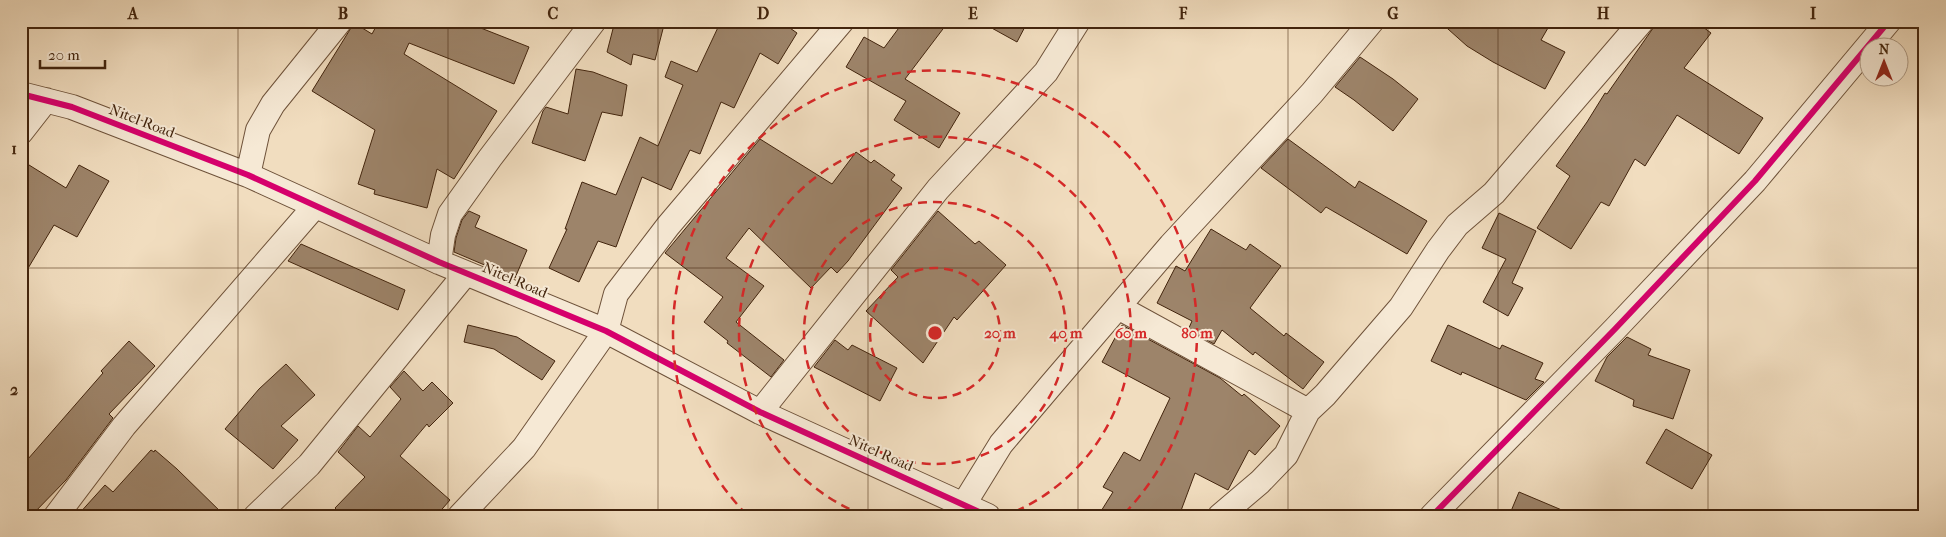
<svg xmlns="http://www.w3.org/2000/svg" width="1946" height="537" font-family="'IM FELL French Canon',serif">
<rect width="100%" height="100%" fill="#f1ddbf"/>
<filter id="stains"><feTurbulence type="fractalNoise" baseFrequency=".004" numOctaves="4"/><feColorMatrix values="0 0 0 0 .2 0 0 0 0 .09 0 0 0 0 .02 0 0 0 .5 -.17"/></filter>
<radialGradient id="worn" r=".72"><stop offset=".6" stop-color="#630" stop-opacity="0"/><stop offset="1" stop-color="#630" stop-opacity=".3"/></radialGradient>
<path fill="#9d846a" stroke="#42240d" d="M 379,21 L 463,21 L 529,47 L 514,84 L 409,43 L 404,54 L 497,111 L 454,179 L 437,169 L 427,208 L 374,194 L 375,190 L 358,184 L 375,130 L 312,91 L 354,23 L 372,34 Z
M 615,21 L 665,21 L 655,60 L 633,54 L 631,65 L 607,52 Z
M 721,21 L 780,21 L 797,33 L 778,64 L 760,53 L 734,108 L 721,102 L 700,154 L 690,150 L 671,190 L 642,177 L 616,247 L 598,241 L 579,282 L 549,268 L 567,229 L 565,229 L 582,182 L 616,195 L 640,137 L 658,146 L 683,85 L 665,77 L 671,61 L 697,72 Z
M 904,21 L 949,21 L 905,79 L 960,113 L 939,148 L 894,120 L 906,101 L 846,67 L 864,37 L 884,48 Z
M 979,21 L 1028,21 L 1017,42 Z
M 1439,21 L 1552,21 L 1541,40 L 1565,52 L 1545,89 L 1493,62 L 1467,46 Z
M 1658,21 L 1695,21 L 1711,33 L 1684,68 L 1763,118 L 1739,154 L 1677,115 L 1645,166 L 1635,159 L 1609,206 L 1601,202 L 1571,249 L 1537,228 L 1570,176 L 1556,166 L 1587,122 L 1605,93 L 1607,94 Z
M 1360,57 L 1393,79 L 1418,99 L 1393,131 L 1354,100 L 1335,87 Z
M 576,69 L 593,72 L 627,85 L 622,116 L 602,112 L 585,161 L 532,143 L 543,111 L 546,107 L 568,114 Z
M 760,139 L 832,184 L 856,152 L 871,163 L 874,160 L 895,175 L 891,180 L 902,188 L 848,261 L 837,273 L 831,267 L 811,288 L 749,228 L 726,258 L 764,286 L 736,322 L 784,360 L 771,377 L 727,343 L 728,341 L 704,322 L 723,297 L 665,253 Z
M 1288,139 L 1355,188 L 1359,181 L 1427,221 L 1407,254 L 1326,207 L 1321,213 L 1261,168 Z
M 21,160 L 66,188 L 79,165 L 109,181 L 77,237 L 54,225 L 21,280 Z
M 469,211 L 480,216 L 475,227 L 527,250 L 515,278 L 454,252 L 456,238 L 462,220 Z
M 938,211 L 975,244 L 979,241 L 1006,265 L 957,320 L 954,317 L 923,363 L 866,311 L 898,277 L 891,270 Z
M 1499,213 L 1536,231 L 1512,283 L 1523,288 L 1508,316 L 1483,302 L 1506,259 L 1482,248 Z
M 1211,229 L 1246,250 L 1250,244 L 1281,266 L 1250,308 L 1284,336 L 1286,333 L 1324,362 L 1303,389 L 1255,352 L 1253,355 L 1222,330 L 1214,344 L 1188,330 L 1192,321 L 1157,303 L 1176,266 L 1185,271 Z
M 301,244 L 405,290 L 398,310 L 288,261 Z
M 468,325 L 517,337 L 555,361 L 542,380 L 494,349 L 464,342 Z
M 1122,325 L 1220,378 L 1242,396 L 1244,394 L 1280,426 L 1255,455 L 1249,450 L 1228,490 L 1195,473 L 1179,516 L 1138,516 L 1124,511 L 1121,516 L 1098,516 L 1113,492 L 1103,487 L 1124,452 L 1140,461 L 1170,398 L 1102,362 Z
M 1448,325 L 1500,349 L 1502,345 L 1543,363 L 1535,379 L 1544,382 L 1526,400 L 1462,372 L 1461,375 L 1431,361 Z
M 1627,337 L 1651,349 L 1648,355 L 1690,370 L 1673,419 L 1633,406 L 1634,400 L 1595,381 L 1607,357 Z
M 835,340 L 848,350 L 852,345 L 897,368 L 880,401 L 814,367 Z
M 129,341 L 155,366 L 109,414 L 113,418 L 66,480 L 31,516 L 21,516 L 21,467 L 103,373 L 101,371 Z
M 286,364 L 315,395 L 281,426 L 298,440 L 273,469 L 225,429 L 259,389 Z
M 404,371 L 423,391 L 432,382 L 453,403 L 429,427 L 427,424 L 400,456 L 450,500 L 436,516 L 343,516 L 335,508 L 365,477 L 338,452 L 358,426 L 370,437 L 401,399 L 390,387 Z
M 1666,429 L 1712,455 L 1692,489 L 1646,463 Z
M 151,450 L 154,452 L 155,450 L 177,469 L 225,516 L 77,516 L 105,485 L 113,492 Z
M 1519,492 L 1576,516 L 1509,516 Z"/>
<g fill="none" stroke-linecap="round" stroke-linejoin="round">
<defs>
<path id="street" d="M 21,94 L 72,107 L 248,175 L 439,262 L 606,331 L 760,412 L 988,516
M 21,132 L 46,100
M 248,175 L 258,130 L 273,104 L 340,21
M 439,262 L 443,235 L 450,214 L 490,158 L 594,21
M 1118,307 L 1308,411
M 760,412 L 938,189 L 1046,72 L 1078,21
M 964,504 L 1001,444 L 1051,385 L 1171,245 L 1312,93 L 1372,21
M 56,516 L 124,426 L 315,206
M 256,516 L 309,465 L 466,273
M 460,516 L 524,448 L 606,331 L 616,294 L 668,226 L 842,21
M 1220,516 L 1260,482 L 1286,455 L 1308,411 L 1325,395 L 1401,307 L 1438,250 L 1457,225 L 1494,193 L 1642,21
M 1432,516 L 1615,329 L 1755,181 L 1889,21"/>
</defs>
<use href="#street" stroke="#6e523a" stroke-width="26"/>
<use href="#street" stroke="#f6e9d5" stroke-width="24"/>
<defs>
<path id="cycleway" d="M 21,94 L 72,107 L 248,175 L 439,262 L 606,331 L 760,412 L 988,516
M 1432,516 L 1615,329 L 1755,181 L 1889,21"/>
</defs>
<use href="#cycleway" stroke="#f6e9d5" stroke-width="9"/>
<use href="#cycleway" stroke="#d6006c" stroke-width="6"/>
</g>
<path fill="none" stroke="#42240d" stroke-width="1" stroke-opacity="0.55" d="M 238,21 L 238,516M 448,21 L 448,516M 658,21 L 658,516M 868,21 L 868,516M 1078,21 L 1078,516M 1288,21 L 1288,516M 1498,21 L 1498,516M 1708,21 L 1708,516M 21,268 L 1925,268"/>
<g fill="none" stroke="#d62828" stroke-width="2.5" stroke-dasharray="9 6">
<circle cx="935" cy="333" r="65"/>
<circle cx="935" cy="333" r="131"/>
<path d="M863 515A196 196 0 1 1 1007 515"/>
<path d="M747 515A262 262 0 1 1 1123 515"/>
</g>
<g text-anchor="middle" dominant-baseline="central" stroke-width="4" stroke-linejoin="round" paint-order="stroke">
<g font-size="15" fill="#42240d" stroke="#f6e9d5">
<text transform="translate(142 121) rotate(21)">Nitel Road</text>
<text transform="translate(515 280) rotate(23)">Nitel Road</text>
<text transform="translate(881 453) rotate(24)">Nitel Road</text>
</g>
</g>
<circle cx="935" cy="333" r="8" fill="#d62828" stroke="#f6e9d5" stroke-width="2.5"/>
<g font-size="15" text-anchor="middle" font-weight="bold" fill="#d62828" stroke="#f6e9d5" stroke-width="4" stroke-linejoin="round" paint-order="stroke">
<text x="1000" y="338">20 m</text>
<text x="1066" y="338">40 m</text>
<text x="1131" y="338">60 m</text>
<text x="1197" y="338">80 m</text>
</g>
<rect width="1946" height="537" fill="none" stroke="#f1ddbf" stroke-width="55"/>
<g transform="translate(1884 62)"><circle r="24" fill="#f6e9d5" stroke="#ae9a85"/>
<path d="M0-4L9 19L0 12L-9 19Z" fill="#8f2418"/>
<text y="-8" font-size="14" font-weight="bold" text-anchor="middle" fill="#42240d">N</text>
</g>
<path d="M40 60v8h65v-8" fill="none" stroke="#42240d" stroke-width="2.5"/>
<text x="48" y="60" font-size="15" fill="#42240d" stroke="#f6e9d5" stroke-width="4" paint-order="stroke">20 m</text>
<rect x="28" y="28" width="1890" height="482" fill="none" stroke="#42240d" stroke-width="2"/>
<g font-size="16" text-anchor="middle" font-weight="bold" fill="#42240d">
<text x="133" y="19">A</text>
<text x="343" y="19">B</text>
<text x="553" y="19">C</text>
<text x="763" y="19">D</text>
<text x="973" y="19">E</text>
<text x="1183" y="19">F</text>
<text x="1393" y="19">G</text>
<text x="1603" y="19">H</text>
<text x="1813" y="19">I</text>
<text x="14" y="154">1</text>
<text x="14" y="395">2</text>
</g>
<rect width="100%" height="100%" filter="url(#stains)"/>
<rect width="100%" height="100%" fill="url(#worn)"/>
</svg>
